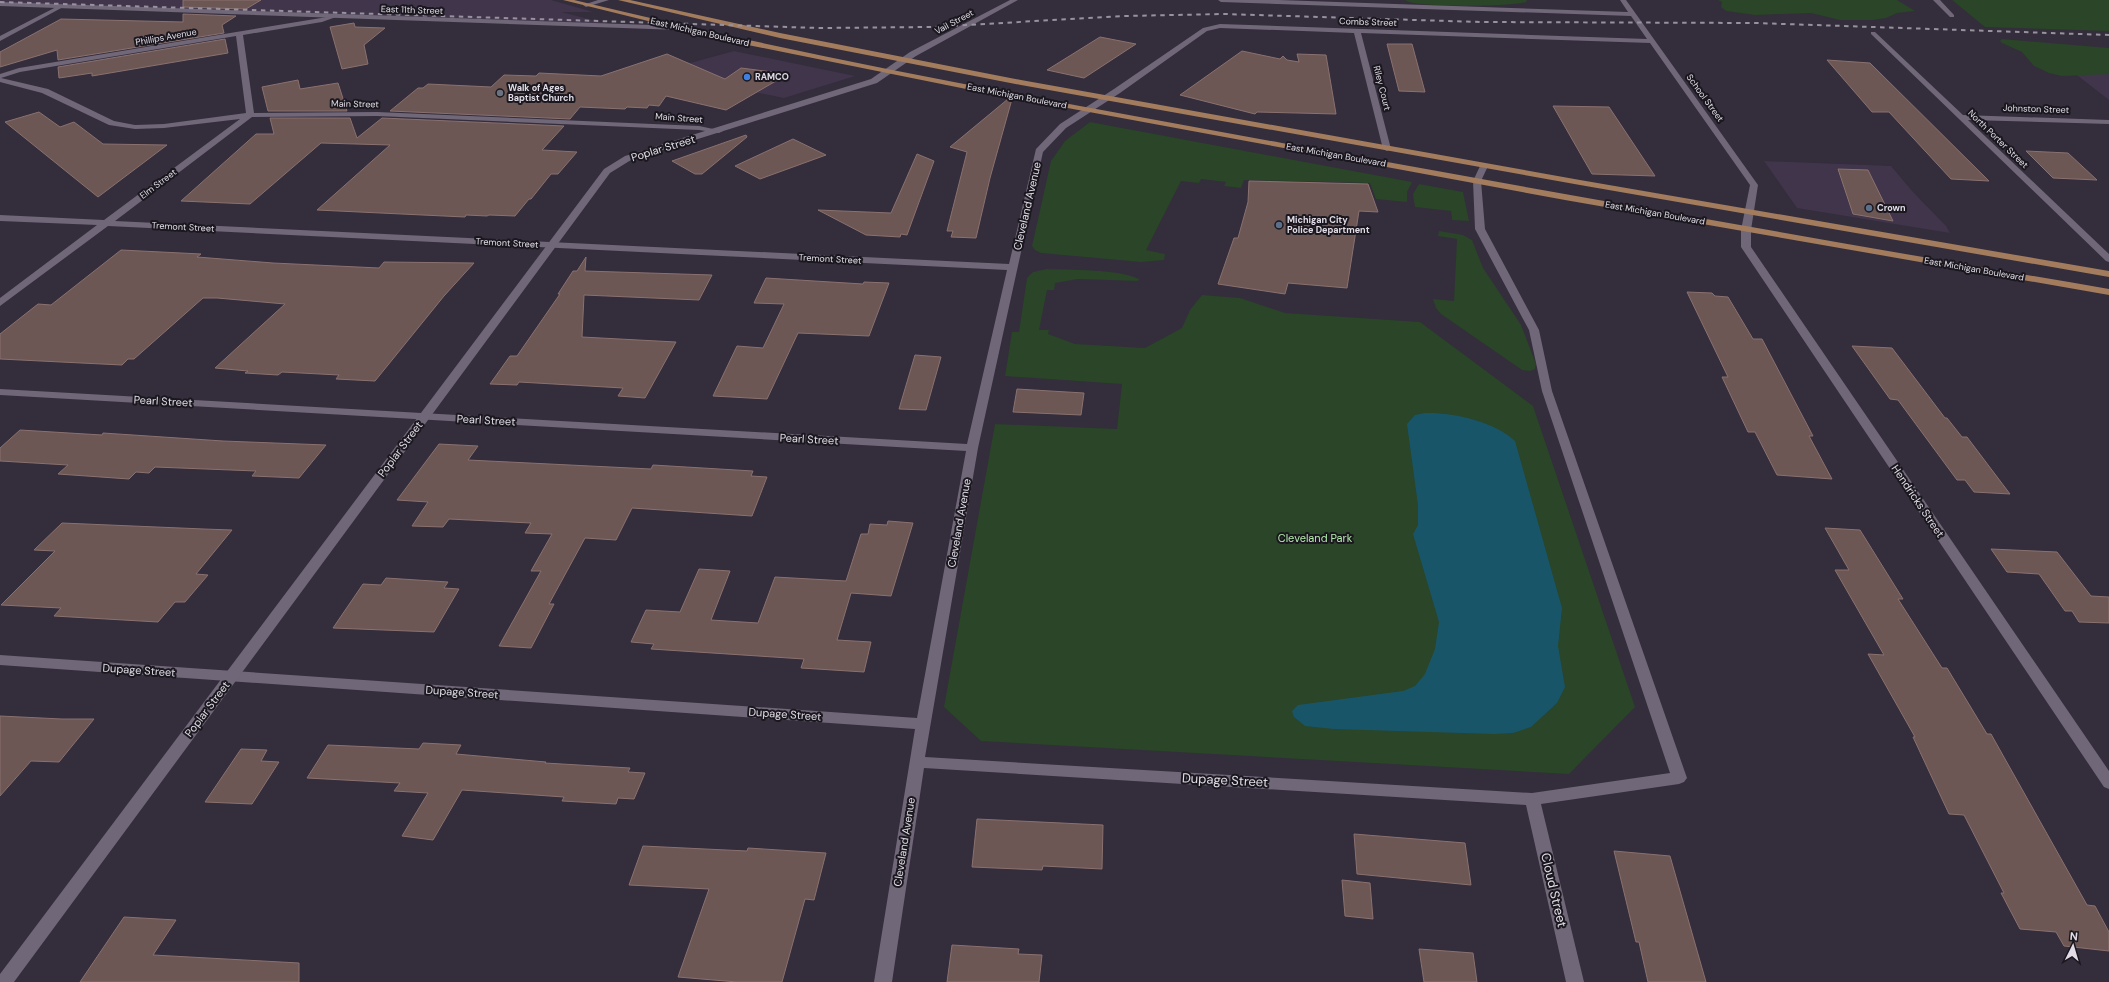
<svg xmlns="http://www.w3.org/2000/svg" width="2109" height="982" font-family="'DM Sans',sans-serif">
<rect width="100%" height="100%" fill="#342d3c"/>
<path fill="#40354b" d="M 0,0 L 551,0 L 593,12 L 561,12 L 608,24 L 0,4 Z
M 734,51 L 855,76 L 784,98 L 657,72 Z
M 2073,72 L 2109,73 L 2109,100 Z
M 1764,161 L 1891,166 L 1913,192 L 1946,226 L 1950,233 L 1797,208 Z"/>
<path fill="#2a4527" d="M 1405,0 L 1527,0 L 1526,2 C 1511,7 1413,8 1405,0 Z
M 1718,0 L 1897,0 L 1915,11 L 1897,13 L 1886,18 L 1873,20 L 1840,20 L 1811,13 L 1755,15 L 1726,11 L 1721,7 L 1722,2 Z
M 1952,0 L 2109,0 L 2109,31 L 1985,27 Z
M 2002,39 L 2109,48 L 2109,74 L 2062,76 L 2049,73 L 2034,66 L 2022,52 L 2002,43 L 2000,41 Z
M 1090,122 L 1412,182 L 1407,192 L 1407,202 L 1376,199 L 1370,183 L 1244,180 L 1241,188 L 1224,186 L 1226,182 L 1201,179 L 1199,183 L 1181,181 L 1146,250 L 1165,254 L 1164,260 L 1141,262 L 1041,253 L 1035,250 L 1032,246 L 1051,161 L 1065,141 Z
M 1419,184 L 1463,192 L 1469,221 L 1452,220 L 1451,211 L 1415,207 L 1413,194 Z
M 1439,231 L 1463,235 L 1472,240 L 1483,268 L 1521,325 L 1536,364 L 1535,369 L 1530,371 L 1522,370 L 1441,314 L 1436,308 L 1433,299 L 1454,301 L 1457,239 L 1438,236 Z
M 1047,269 C 1071,270 1119,269 1139,279 L 1138,281 L 1078,279 L 1055,283 L 1054,290 L 1047,290 L 1039,330 L 1049,330 L 1048,334 L 1075,344 L 1145,348 L 1182,328 L 1190,310 L 1202,295 L 1240,298 L 1285,313 L 1420,322 L 1533,406 L 1635,707 L 1569,774 L 981,741 L 944,707 L 995,424 L 1117,429 L 1122,384 L 1005,376 L 1012,332 L 1019,332 L 1027,278 L 1033,272 Z"/>
<path fill="#195569" d="M 1425,413 C 1452,412 1496,422 1515,441 L 1562,608 L 1558,646 L 1565,687 L 1557,703 L 1531,727 L 1513,733 L 1494,734 L 1334,729 L 1305,726 L 1294,717 L 1292,711 L 1298,705 L 1403,691 L 1415,686 L 1425,674 L 1435,649 L 1439,622 L 1413,534 L 1418,525 L 1418,505 L 1407,424 L 1415,415 Z"/>
<path fill="#6d5755" stroke="#89716f" d="M 183,0 L 261,0 L 246,9 L 183,7 Z
M 183,14 L 236,16 L 222,25 L 224,33 L 58,60 L 57,50 L 0,67 L 0,52 L 61,19 L 183,22 Z
M 354,23 L 355,27 L 385,28 L 364,45 L 368,64 L 342,69 L 330,27 Z
M 1100,37 L 1136,44 L 1084,78 L 1047,70 Z
M 225,39 L 228,53 L 92,76 L 92,73 L 59,78 L 58,67 Z
M 1387,44 L 1412,44 L 1425,92 L 1399,91 Z
M 1242,51 L 1280,59 L 1283,56 L 1287,60 L 1299,62 L 1297,54 L 1326,55 L 1336,114 L 1257,112 L 1255,114 L 1180,95 Z
M 667,54 L 725,79 L 741,68 L 788,74 L 726,110 L 666,96 L 659,106 L 649,105 L 647,108 L 627,107 L 625,109 L 580,107 L 570,119 L 390,111 L 418,88 L 423,88 L 428,84 L 491,87 L 504,75 L 536,76 L 539,73 L 601,76 Z
M 1827,60 L 1870,63 L 1989,181 L 1951,179 L 1889,112 L 1872,112 Z
M 298,80 L 300,89 L 338,83 L 347,111 L 268,111 L 262,87 Z
M 1008,99 L 1012,99 L 990,178 L 976,238 L 951,237 L 953,231 L 947,231 L 967,152 L 950,147 Z
M 1553,106 L 1609,107 L 1655,176 L 1592,174 Z
M 39,112 L 60,127 L 74,122 L 103,144 L 167,145 L 98,197 L 5,122 Z
M 270,118 L 350,118 L 357,138 L 382,118 L 564,126 L 542,150 L 577,152 L 558,174 L 551,174 L 531,199 L 529,199 L 515,216 L 489,215 L 487,216 L 466,215 L 465,217 L 317,210 L 390,145 L 321,143 L 250,204 L 181,201 L 256,134 L 274,134 Z
M 746,135 L 747,137 L 702,174 L 695,174 L 672,161 Z
M 793,139 L 826,155 L 760,179 L 735,166 Z
M 2026,151 L 2068,153 L 2097,180 L 2053,178 Z
M 917,154 L 934,161 L 907,235 L 901,234 L 900,237 L 866,235 L 818,210 L 891,213 Z
M 1838,169 L 1868,170 L 1893,221 L 1853,214 Z
M 1249,181 L 1368,184 L 1378,212 L 1359,211 L 1347,288 L 1288,283 L 1285,294 L 1218,284 L 1234,238 L 1238,238 L 1248,202 Z
M 121,250 L 201,254 L 197,257 L 273,263 L 379,268 L 384,262 L 474,263 L 444,296 L 375,381 L 336,379 L 339,375 L 282,372 L 278,375 L 245,373 L 248,371 L 215,368 L 285,304 L 217,298 L 203,298 L 134,359 L 128,359 L 122,365 L 0,359 L 0,334 L 38,304 L 51,305 Z
M 586,257 L 585,271 L 712,275 L 699,300 L 584,295 L 582,337 L 676,342 L 645,398 L 618,396 L 623,388 L 519,382 L 517,385 L 490,384 L 510,356 L 517,356 L 560,294 L 558,294 L 573,271 L 577,271 Z
M 766,278 L 863,284 L 864,282 L 889,283 L 869,336 L 798,333 L 767,399 L 713,396 L 737,346 L 763,348 L 784,304 L 754,303 Z
M 1687,292 L 1712,293 L 1715,296 L 1728,297 L 1753,339 L 1762,339 L 1813,436 L 1809,436 L 1832,479 L 1777,475 L 1755,432 L 1748,432 L 1722,377 L 1728,377 Z
M 1852,346 L 1892,348 L 1945,418 L 1947,418 L 1962,437 L 1967,437 L 2010,494 L 1974,492 L 1965,480 L 1957,480 L 1898,400 L 1890,399 Z
M 915,355 L 941,357 L 926,410 L 899,409 Z
M 1017,389 L 1084,393 L 1081,415 L 1013,412 Z
M 20,430 L 102,435 L 103,433 L 223,441 L 326,445 L 299,478 L 252,476 L 256,471 L 155,467 L 149,473 L 136,472 L 129,479 L 58,474 L 68,465 L 0,461 L 0,448 Z
M 439,444 L 478,446 L 468,460 L 651,469 L 653,465 L 686,467 L 753,471 L 751,476 L 767,477 L 752,516 L 632,508 L 616,540 L 585,538 L 549,604 L 554,604 L 531,648 L 499,646 L 541,571 L 531,571 L 552,534 L 525,533 L 531,523 L 449,519 L 443,527 L 412,526 L 428,502 L 397,500 Z
M 888,521 L 913,523 L 891,596 L 851,593 L 837,640 L 871,642 L 864,672 L 801,668 L 804,659 L 651,649 L 654,644 L 631,642 L 646,610 L 680,612 L 699,569 L 730,571 L 711,620 L 758,623 L 775,577 L 846,581 L 861,534 L 868,534 L 870,524 L 887,525 Z
M 62,523 L 204,529 L 232,530 L 196,574 L 208,575 L 185,602 L 175,602 L 158,622 L 54,616 L 61,608 L 1,605 L 55,551 L 34,550 Z
M 1825,528 L 1860,530 L 1903,599 L 1898,599 L 1942,668 L 1947,668 L 1987,734 L 1991,734 L 2087,905 L 2095,906 L 2109,932 L 2109,951 L 2064,946 L 2056,932 L 2020,929 L 2001,893 L 2004,893 L 1964,815 L 1949,814 L 1913,737 L 1915,737 L 1868,654 L 1884,655 L 1835,570 L 1849,570 Z
M 1991,549 L 2057,552 L 2091,596 L 2109,597 L 2109,623 L 2079,622 L 2072,611 L 2065,611 L 2039,574 L 2007,572 Z
M 386,578 L 448,582 L 444,588 L 459,589 L 434,632 L 333,628 L 363,584 L 381,585 Z
M 0,716 L 62,719 L 94,719 L 59,762 L 31,761 L 0,796 Z
M 423,743 L 461,745 L 456,754 L 546,762 L 545,763 L 630,768 L 628,772 L 645,773 L 634,799 L 618,798 L 616,804 L 562,801 L 564,797 L 462,790 L 433,840 L 402,836 L 428,793 L 394,791 L 400,783 L 307,778 L 328,745 L 419,749 Z
M 241,749 L 267,750 L 261,761 L 279,762 L 252,804 L 205,802 Z
M 977,819 L 1103,825 L 1102,869 L 1043,866 L 1042,870 L 972,867 Z
M 1354,834 L 1465,843 L 1471,885 L 1357,874 Z
M 643,846 L 747,851 L 748,848 L 826,853 L 814,900 L 805,899 L 782,982 L 737,982 L 678,977 L 709,889 L 629,885 Z
M 1614,851 L 1670,856 L 1706,982 L 1648,982 L 1639,942 L 1636,942 Z
M 1342,880 L 1370,883 L 1373,919 L 1345,916 Z
M 124,917 L 176,920 L 153,955 L 299,963 L 299,982 L 80,982 Z
M 952,945 L 1019,949 L 1018,954 L 1042,955 L 1039,982 L 947,982 Z
M 1419,949 L 1473,953 L 1477,982 L 1424,982 Z"/>
<g fill="none" stroke-linecap="round" stroke-linejoin="round">
<path fill="#706779" fill-rule="evenodd" d="M 598,0 L 609,0 L 586,7 L 583,5 Z
M 1218,0 L 1279,0 L 1628,12 L 1620,0 L 1626,0 L 1758,185 L 1751,230 L 1751,247 L 2109,771 L 2109,789 L 2104,787 L 1741,247 L 1741,230 L 1750,185 L 1650,43 L 1361,33 L 1391,149 L 1387,151 L 1383,149 L 1354,33 L 1220,28 L 1207,31 L 1120,93 L 1066,128 L 1043,152 L 978,448 L 925,757 L 1532,793 L 1670,773 L 1542,391 L 1529,330 L 1475,229 L 1473,181 L 1481,164 L 1487,164 L 1488,166 L 1481,181 L 1485,229 L 1539,330 L 1552,391 L 1687,778 L 1684,782 L 1679,784 L 1541,804 L 1584,982 L 1566,982 L 1526,805 L 924,768 L 892,982 L 874,982 L 915,729 L 0,665 L 0,655 L 917,718 L 966,451 L 0,395 L 0,389 L 967,444 L 1007,270 L 108,226 L 0,306 L 0,298 L 97,225 L 0,221 L 0,215 L 104,220 L 240,119 L 164,128 L 135,129 L 109,125 L 42,93 L 0,82 L 0,74 L 19,68 L 321,18 L 336,15 L 336,17 L 322,22 L 243,35 L 254,113 L 377,112 L 699,126 L 723,131 L 719,133 L 699,130 L 377,116 L 252,117 L 115,221 L 1009,264 L 1036,149 L 1060,124 L 1114,89 L 1203,28 L 1220,24 L 1647,39 L 1631,16 L 1221,2 ZM 236,36 L 246,113 L 164,124 L 135,125 L 114,121 L 48,89 L 1,78 L 20,72 Z
M 1933,0 L 1940,0 L 1954,15 L 1954,17 L 1950,17 Z
M 60,5 L 65,6 L 0,41 L 0,36 Z
M 1871,32 L 1875,32 L 1963,115 L 2109,120 L 2109,124 L 1968,120 L 2109,254 L 2109,262 L 2106,261 L 1871,34 Z"/>
<path fill="#706779" fill-rule="evenodd" d="M 1010,0 L 1018,0 L 916,56 L 877,83 L 631,160 L 610,173 L 14,982 L 0,982 L 0,974 L 604,169 L 625,156 L 871,79 L 910,52 Z
M 0,2 L 680,26 L 683,28 L 680,30 L 0,6 Z"/>
<path fill="#a27c5c" fill-rule="evenodd" d="M 563,0 L 574,0 C 808,57 1045,100 1282,143 C 1557,193 1833,242 2109,289 L 2109,295 L 1565,200 L 986,93 L 733,42 Z
M 618,0 L 630,0 L 780,33 L 1021,80 L 1580,180 L 2109,271 L 2109,277 L 1580,185 L 1021,85 L 780,38 Z"/>
<path stroke="#98929e" stroke-width="2" stroke-dasharray="4.5 4.5" stroke-linecap="butt" d="M 0,2 L 819,28 L 931,27 L 1124,16 L 1224,14 L 1480,22 L 1755,23 L 2109,35"/>
</g>
<circle fill="#3f7fe0" stroke="#1a171e" stroke-width="1.5" cx="747" cy="77" r="4"/>
<circle fill="#6b7280" stroke="#1a171e" stroke-width="1.5" cx="500" cy="93" r="4"/>
<g fill="#5c6f8a" stroke="#1a171e" stroke-width="1.5">
<circle cx="1869" cy="208" r="4"/>
<circle cx="1279" cy="225" r="4"/>
</g>
<g text-anchor="middle" dominant-baseline="central" stroke-width="4" stroke-linejoin="round" paint-order="stroke">
<g font-size="9" fill="#e1dce7" stroke="#1a171e">
<text transform="translate(412 10) rotate(2)">East 11th Street</text>
<text transform="translate(954 22) rotate(-28)">Vail Street</text>
<text transform="translate(1368 22) rotate(2)">Combs Street</text>
<text transform="translate(700 32) rotate(13)">East Michigan Boulevard</text>
<text transform="translate(166 37) rotate(-10)">Phillips Avenue</text>
<text transform="translate(1382 88) rotate(76)">Riley Court</text>
<text transform="translate(1017 96) rotate(11)">East Michigan Boulevard</text>
<text transform="translate(1705 98) rotate(54)">School Street</text>
<text transform="translate(355 104) rotate(1)">Main Street</text>
<text transform="translate(2036 109) rotate(2)">Johnston Street</text>
<text transform="translate(679 118) rotate(4)">Main Street</text>
<text transform="translate(1998 139) rotate(44)">North Porter Street</text>
<text transform="translate(1336 155) rotate(10)">East Michigan Boulevard</text>
<text transform="translate(158 184) rotate(-37)">Elm Street</text>
<text transform="translate(1655 213) rotate(10)">East Michigan Boulevard</text>
<text transform="translate(183 227) rotate(3)">Tremont Street</text>
<text transform="translate(507 243) rotate(3)">Tremont Street</text>
<text transform="translate(830 259) rotate(3)">Tremont Street</text>
<text transform="translate(1974 269) rotate(10)">East Michigan Boulevard</text>
</g>
<g font-size="9" font-weight="bold" fill="#e1dce7" stroke="#1a171e" text-anchor="start">
<text x="755" y="77">RAMCO</text>
<text x="508" y="88">Walk of Ages<tspan x="508" dy="10">Baptist Church</tspan></text>
<text x="1877" y="208">Crown</text>
<text x="1287" y="220">Michigan City<tspan x="1287" dy="10">Police Department</tspan></text>
</g>
<g font-size="11" fill="#e1dce7" stroke="#1a171e">
<text transform="translate(663 148) rotate(-17)">Poplar Street</text>
<text transform="translate(1027 206) rotate(-77)">Cleveland Avenue</text>
<text transform="translate(163 401) rotate(3)">Pearl Street</text>
<text transform="translate(486 420) rotate(3)">Pearl Street</text>
<text transform="translate(809 439) rotate(3)">Pearl Street</text>
<text transform="translate(400 449) rotate(-53)">Poplar Street</text>
<text transform="translate(1918 501) rotate(56)">Hendricks Street</text>
<text transform="translate(959 523) rotate(-80)">Cleveland Avenue</text>
<text transform="translate(139 670) rotate(4)">Dupage Street</text>
<text transform="translate(462 692) rotate(4)">Dupage Street</text>
<text transform="translate(207 709) rotate(-53)">Poplar Street</text>
<text transform="translate(785 714) rotate(4)">Dupage Street</text>
<text transform="translate(904 842) rotate(-81)">Cleveland Avenue</text>
</g>
<g font-size="11" fill="#b3e9ad" stroke="#1a171e">
<text x="1315" y="538">Cleveland Park</text>
</g>
<g font-size="13" fill="#e1dce7" stroke="#1a171e">
<text transform="translate(1225 780) rotate(3)">Dupage Street</text>
<text transform="translate(1554 890) rotate(77)">Cloud Street</text>
</g>
</g>
<g transform="translate(2073 946) rotate(5)" stroke="#1a171e" stroke-width="3" paint-order="stroke">
<path d="M0-3L7 15L0 10L-7 15Z" fill="#e1dce7"/>
<text y="-6" font-size="11" font-weight="bold" text-anchor="middle" fill="#e1dce7">N</text>
</g>
</svg>
